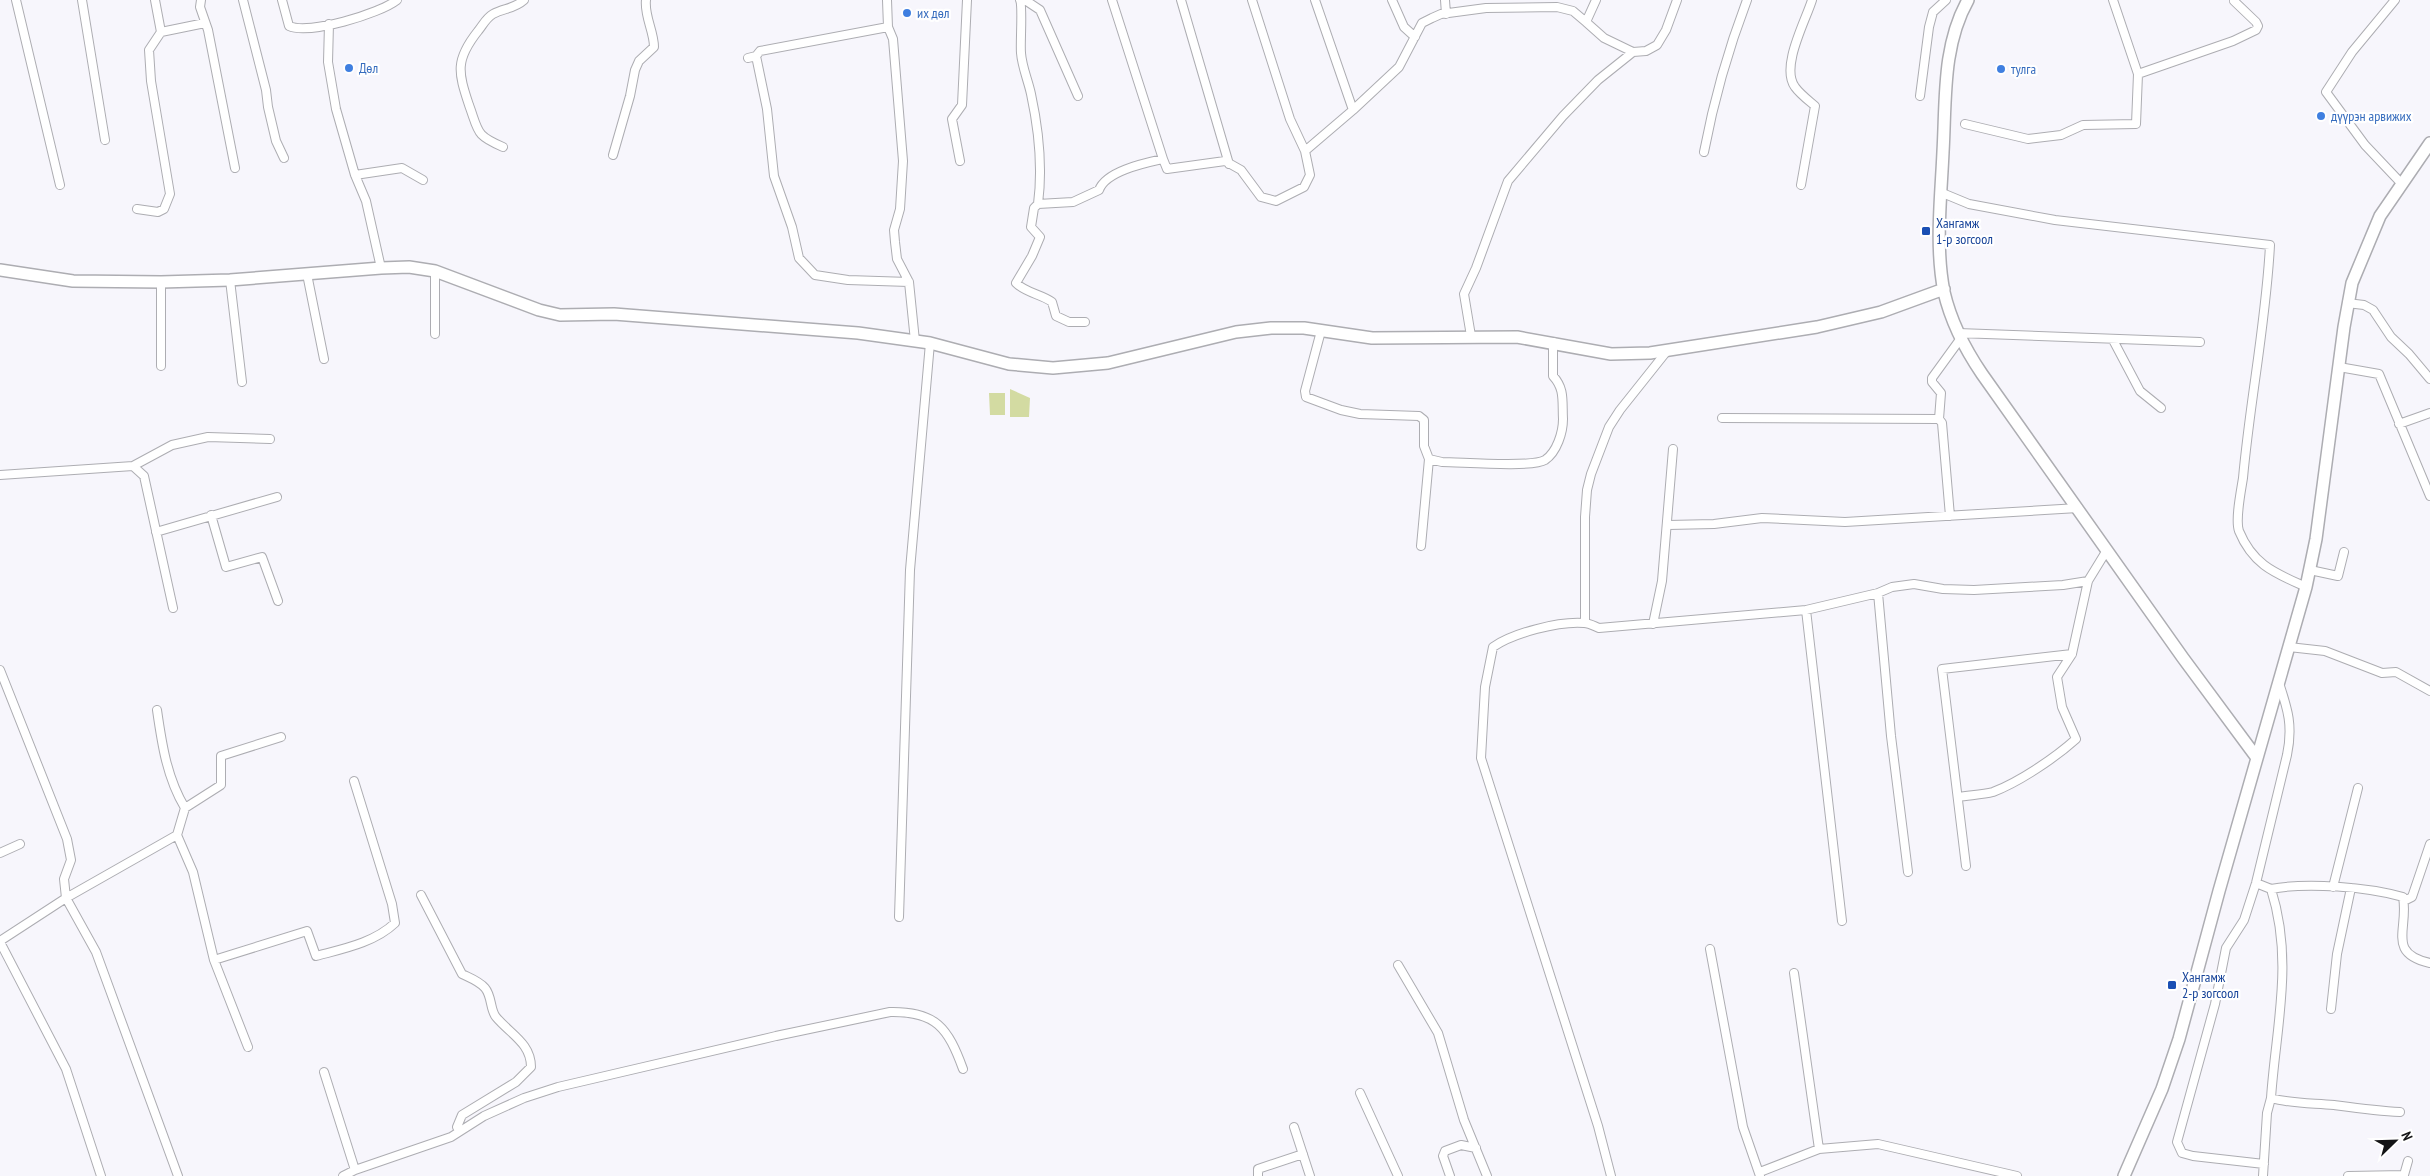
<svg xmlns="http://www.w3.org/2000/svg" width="2430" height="1176" font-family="'PT Sans Narrow',sans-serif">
<rect width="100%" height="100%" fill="#f7f6fc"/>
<path fill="#d3dba2" d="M 1010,389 L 1030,398 L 1029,417 L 1010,417 Z
M 989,393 L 1005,393 L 1005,415 L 990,415 Z"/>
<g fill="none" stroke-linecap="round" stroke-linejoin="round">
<defs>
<path id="street" d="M 16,0 L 60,185
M 82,0 L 105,140
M 201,0 L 200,7 L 208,30 L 235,168
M 243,0 L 266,90 L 268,107 L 276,141 L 284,158
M 282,0 L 289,26 C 309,35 379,14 397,0
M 887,0 L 888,27 L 893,39 L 903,161 L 900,209 L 894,230 L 895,242 L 897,259 L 909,282 L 915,341
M 1020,0 C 1023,6 1020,43 1021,53 C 1022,67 1028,80 1031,94 C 1039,131 1043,166 1038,204 L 1073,202 L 1099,190 C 1106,171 1145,163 1163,159 L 1167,169 L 1225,161 L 1241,170 L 1261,197 L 1276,201 L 1304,187 L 1310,175 L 1305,151 L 1353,110 L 1399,67 L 1422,23 L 1432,18 L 1441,14 L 1486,8 L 1557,7 L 1573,11 L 1586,22
M 1025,0 L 1040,10 L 1078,96
M 1112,0 L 1163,159
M 1181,0 L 1229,164
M 1252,0 L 1290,119 L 1305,151
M 1315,0 L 1353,110
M 1392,0 L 1404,27 L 1415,37
M 1445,0 L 1446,14
M 1596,0 L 1586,22 L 1604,38 L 1633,52
M 2395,0 L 2352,52 L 2326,92 L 2365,145 L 2401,183
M 329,24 L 328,62 L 336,109 L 355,175 L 366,201 L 381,268
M 161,32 L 205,23
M 756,56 L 767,109 L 774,176 L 792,227 L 799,258 L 815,275 L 848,280 L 909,282
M 748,58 L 756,56 L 760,51 L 888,27
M 2138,74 L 2233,41 L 2256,30 L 2258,26 L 2256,22 L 2234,1
M 1920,96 L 1929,27 L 1933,12 L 1946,0
M 1965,124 L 2028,139 L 2061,135 L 2083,125 L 2136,124 L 2138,74 L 2113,0
M 503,147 C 475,135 479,132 469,105 C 458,72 455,60 478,31 C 483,25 486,18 493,14 C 504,8 514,9 524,0
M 1704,152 C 1714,99 1728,50 1747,0
M 613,155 L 630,96 L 635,70 L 639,61 L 654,47 C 654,31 644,16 646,0
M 960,161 L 952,119 L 962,105 L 967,0
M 355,175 L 402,168 L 423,180
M 1801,185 L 1815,106 C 1808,100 1800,94 1795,87 C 1780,67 1806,20 1812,0
M 1940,192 L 1969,204 L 2055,220 L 2270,245 C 2266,323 2250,400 2243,478 C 2241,491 2235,520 2239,531 C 2253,565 2275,573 2306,587
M 1038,204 L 1034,208 L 1031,227 L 1040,237 L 1032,256 L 1016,283 C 1026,293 1041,294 1052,302 L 1056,316 L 1069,322 L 1085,322
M 137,209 L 158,212 L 164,209 L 170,194 L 151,81 L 149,50 L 161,32 L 155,0
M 435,271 L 435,334
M 307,274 L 324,359
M 230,280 L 242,382
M 161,282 L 161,366
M 2347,303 L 2364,305 L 2373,310 L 2391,337 L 2409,354 L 2430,379
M 1321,331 L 1305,391 L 1306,397 L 1341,410 L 1360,414 L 1419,416 L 1424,420 L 1424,446 L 1429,459 L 1442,462 C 1461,462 1532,468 1545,460 C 1557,452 1563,432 1563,419 C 1562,401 1565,389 1553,376 L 1553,342
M 1958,333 L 2200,342
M 1471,336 L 1464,294 L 1476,268 L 1508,181 L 1563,116 L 1598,80 L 1633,52 L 1646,51 L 1657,45 L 1666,30 L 1677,0
M 2113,340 L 2140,391 L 2161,408
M 2339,367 L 2379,374 L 2430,496
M 1722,418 L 1939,419 L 1942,423 L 1950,516
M 1939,419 L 1941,393 L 1932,382 L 1932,378 L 1961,338
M 2399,424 L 2430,413
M 133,466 L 172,445 L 208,437 L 270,439
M 0,475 L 133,466 L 144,476 L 173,608
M 211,515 L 226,567 L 262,557 L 278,601
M 1668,525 L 1714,524 L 1762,518 L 1845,522 L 2078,508
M 156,532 L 277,497
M 1421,546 L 1429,459
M 2310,570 L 2338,576 L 2344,552
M 1878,593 L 1891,736 L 1908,872
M 1806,610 L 1842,921
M 1585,623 L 1585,517 L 1587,490 L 1591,474 L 1609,427 L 1620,410 L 1667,351
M 1653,624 L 1662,581 L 1673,449
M 2289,647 L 2325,651 L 2382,673 L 2396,672 L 2430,691
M 0,670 L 67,839 L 71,860 L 64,879 L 66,898 L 96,952 L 178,1176
M 157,710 C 162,745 167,778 185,808
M 1958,797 C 1969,795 1982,795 1993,792 C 2019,782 2055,758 2076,739 L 2062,707 L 2057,677 L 2072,654 L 2088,581 L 2107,550
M 177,835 L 193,872 L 214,960 L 248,1047
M 0,853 L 20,844
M 1966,866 L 1942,669 L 2072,654
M 2256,883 L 2271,889 C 2294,961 2276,1026 2271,1098 C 2292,1104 2313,1103 2334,1105 C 2356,1108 2377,1111 2400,1112
M 2333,887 L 2358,788
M 2271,889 C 2307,882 2368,887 2403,897 C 2409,929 2386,953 2430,963
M 421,895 L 462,974 C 470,978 479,981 485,988 C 492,996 490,1010 496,1017 C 510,1034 531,1043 531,1067 L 516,1082 L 462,1115 L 457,1127 L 459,1131
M 2404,901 L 2412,897 L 2430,844
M 899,917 L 910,570 L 930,343
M 0,941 L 66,898 L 177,835 L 185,808 L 221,785 L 221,756 L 281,737
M 0,942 L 66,1069 L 101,1176
M 1710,949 L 1743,1127 L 1760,1176
M 214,960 L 307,931 L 316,956 C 342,949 374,943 395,923 L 392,904 L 354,781
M 1398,965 L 1438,1033 L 1464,1120 L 1487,1176
M 1794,973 L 1819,1149
M 2331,1009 L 2337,954 L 2351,888
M 324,1072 L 355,1170
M 1360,1093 L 1398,1176
M 1294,1127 L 1310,1176
M 2264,1164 L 2193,1156 L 2182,1153 L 2177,1142 L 2215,1004 L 2226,948 L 2244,920 L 2256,883 L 2287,755 C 2293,726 2288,710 2279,683
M 1760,1172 L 1819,1149 L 1878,1144 L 2017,1176
M 343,1176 L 355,1170 L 451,1137 L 484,1116 L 524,1098 L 558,1087 L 776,1036 L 890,1012 C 936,1011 948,1028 963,1069
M 1258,1176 L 1258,1169 L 1303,1154
M 1450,1176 L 1443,1156 L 1445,1151 L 1461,1145 L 1476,1148
M 1611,1176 L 1598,1126 L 1481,758 L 1485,687 L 1493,647 C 1513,633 1559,621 1584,623 C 1589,623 1594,626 1599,628 L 1806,610 L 1878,593 L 1892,587 L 1914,584 L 1943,589 L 1974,590 L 2063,585 L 2088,581
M 2263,1176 L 2267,1113 L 2271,1098
M 2348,1176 L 2404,1175 L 2408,1161"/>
<path id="secondary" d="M 1968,0 C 1942,46 1946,101 1943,152 C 1941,198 1935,246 1944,292 C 1951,322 1965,349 1982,374 L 2183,658 L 2257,758
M 0,270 L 73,281 L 161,282 L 230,280 L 381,268 L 409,267 L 435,271 L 539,310 L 560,315 L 614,314 L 858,333 L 930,343 L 1009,364 L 1053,368 L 1108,363 L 1236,332 L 1271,328 L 1304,328 L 1372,338 L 1517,337 L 1611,354 L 1650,353 L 1817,327 L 1881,312 L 1944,289
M 2124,1176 L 2162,1089 L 2179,1039 L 2219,891 L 2306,587 L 2316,539 L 2344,327 L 2352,283 L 2380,216 L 2430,143"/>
</defs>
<use href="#street" stroke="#adadb2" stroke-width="10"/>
<use href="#secondary" stroke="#adadb2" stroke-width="14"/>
<use href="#street" stroke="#fff" stroke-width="8"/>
<use href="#secondary" stroke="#fff" stroke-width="11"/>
</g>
<g fill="#3f7fe0" stroke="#fff" stroke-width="2">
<circle cx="907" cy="13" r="5"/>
<circle cx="349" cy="68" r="5"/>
<circle cx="2001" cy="69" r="5"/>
<circle cx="2321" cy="116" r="5"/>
</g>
<g fill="#1a4fb4" stroke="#fff" stroke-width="2">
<rect x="1921" y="226" width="10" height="10" rx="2.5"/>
<rect x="2167" y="980" width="10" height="10" rx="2.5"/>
</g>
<g text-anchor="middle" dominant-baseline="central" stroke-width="4.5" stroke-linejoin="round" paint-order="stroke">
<g font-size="14" fill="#366cbe" stroke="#fff" text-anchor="start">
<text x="917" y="13">их дөл</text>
<text x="359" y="68">Дөл</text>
<text x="2011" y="69">тулга</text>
<text x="2331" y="116">дүүрэн арвижих</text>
</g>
<g font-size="14" fill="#164399" stroke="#fff" text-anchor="start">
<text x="1936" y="223">Хангамж<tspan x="1936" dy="16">1-р зогсоол</tspan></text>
<text x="2182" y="977">Хангамж<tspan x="2182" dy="16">2-р зогсоол</tspan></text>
</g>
</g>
<g transform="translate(2395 1141) rotate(67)" stroke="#ffffff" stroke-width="4" paint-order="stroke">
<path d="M0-4L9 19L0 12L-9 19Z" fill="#131315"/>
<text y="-8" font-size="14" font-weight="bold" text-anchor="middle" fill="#131315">N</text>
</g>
</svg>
